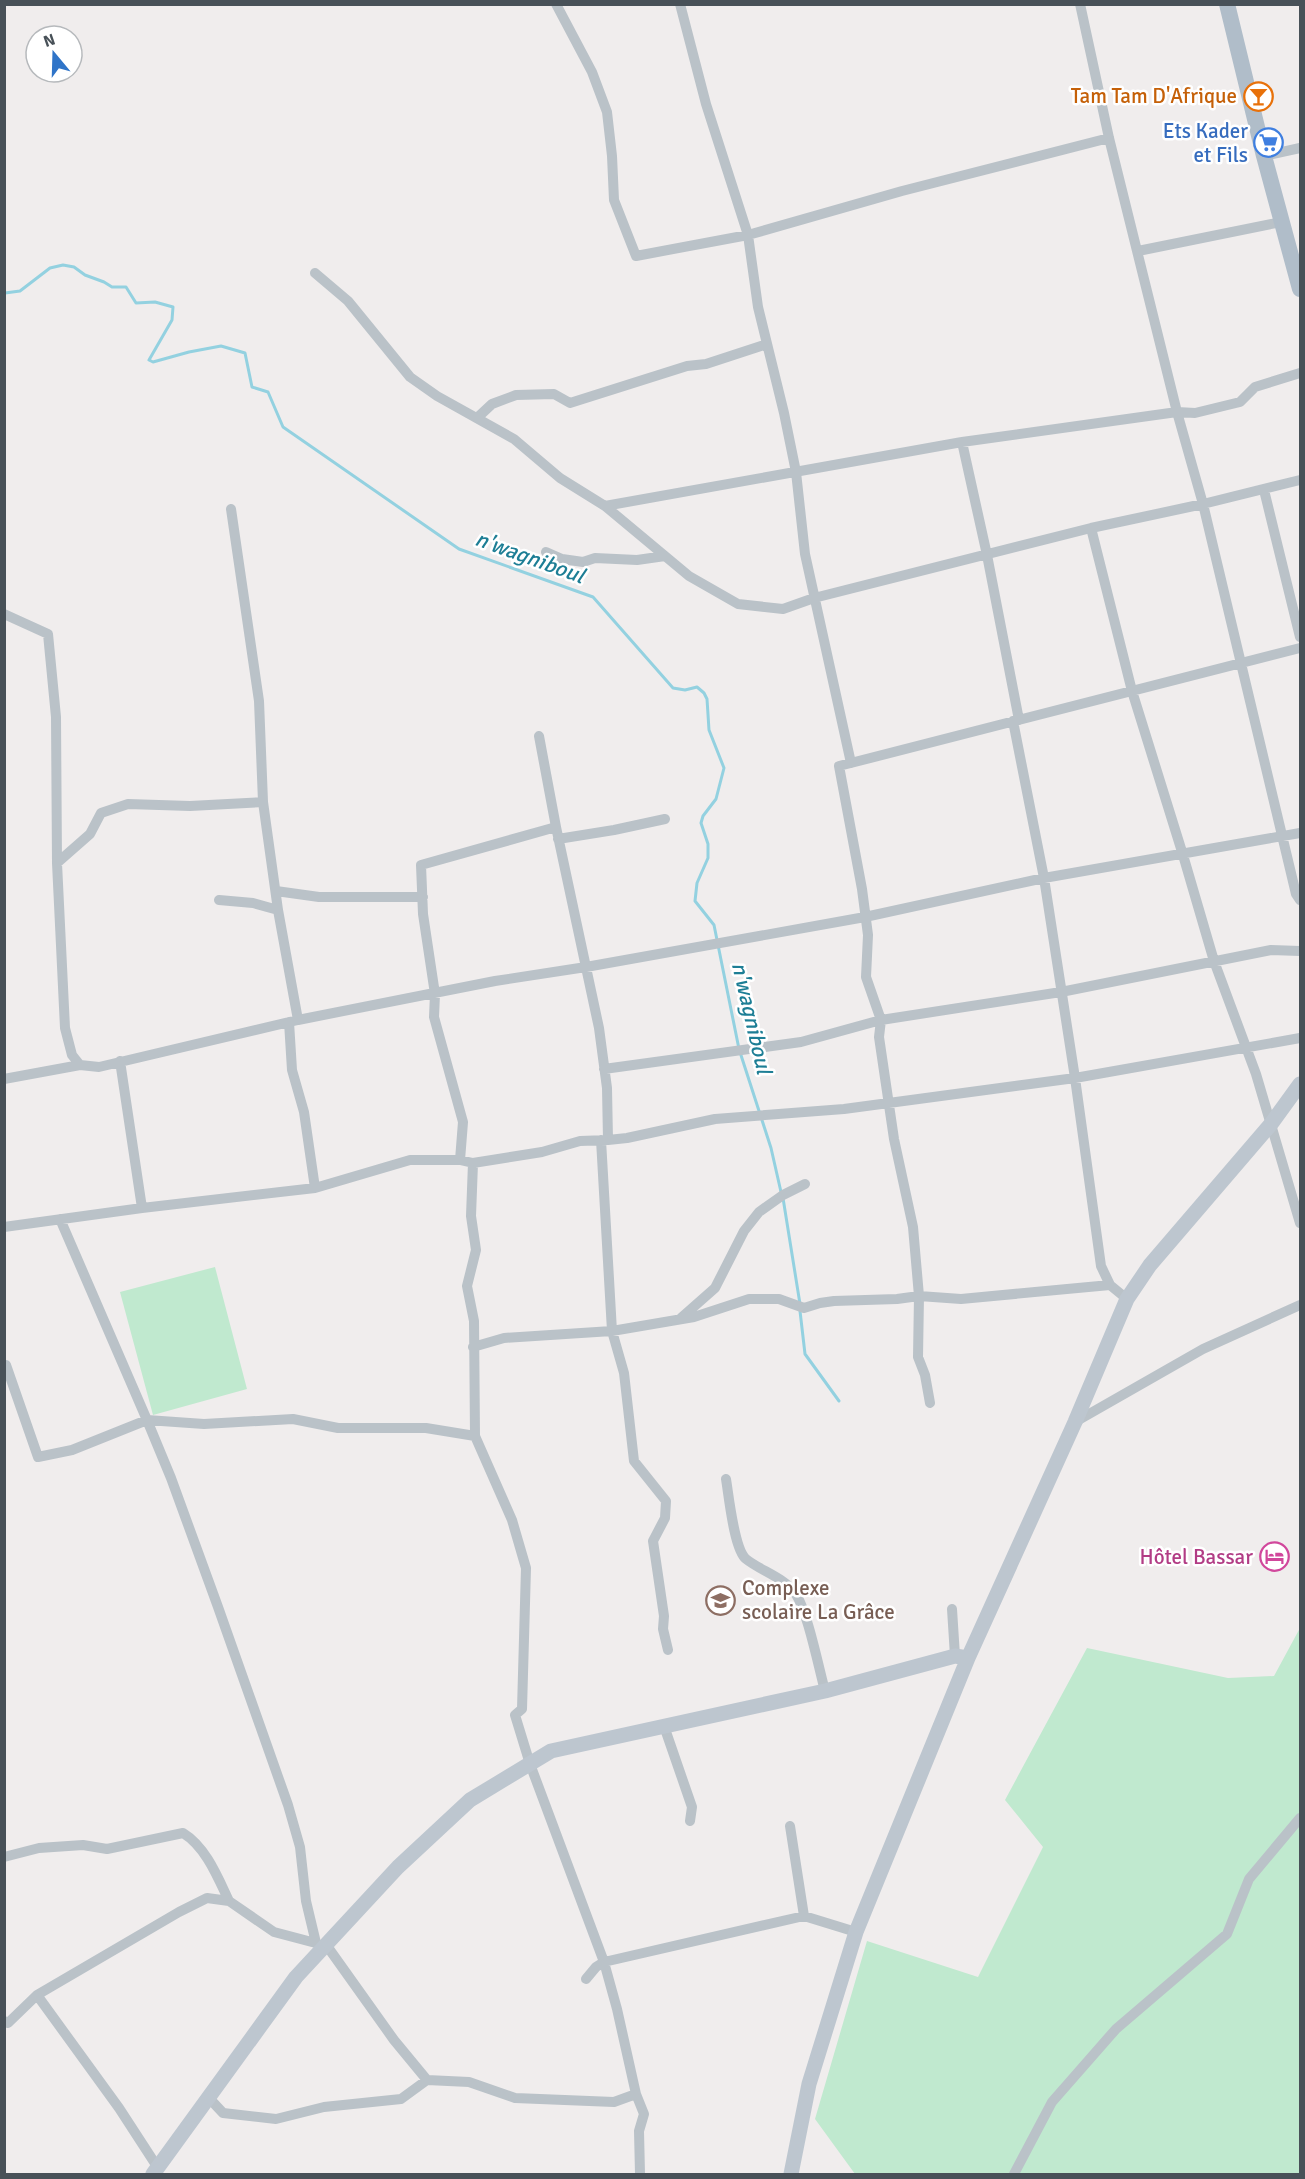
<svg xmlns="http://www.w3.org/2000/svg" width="1305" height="2179" font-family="Signika,sans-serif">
<rect width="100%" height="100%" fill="#f0eded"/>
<path fill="#c0e9cf" d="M 215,1267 L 247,1389 L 153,1415 L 120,1292 Z
M 1300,1628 L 1300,2174 L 855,2174 L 815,2119 L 867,1941 L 978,1977 L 1043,1847 L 1005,1800 L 1087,1648 L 1228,1678 L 1274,1676 Z"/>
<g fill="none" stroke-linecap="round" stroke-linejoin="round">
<path stroke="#93d1e0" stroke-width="3" d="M 4,292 L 5,293 L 20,291 L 50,268 L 63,265 L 74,267 L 85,275 L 104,282 L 112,287 L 126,287 L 136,303 L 155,302 L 173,307 L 172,320 L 149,360 L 153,362 L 189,352 L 221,346 L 245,353 L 252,387 L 268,392 L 283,427 L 459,549 L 593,597 L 673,688 L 685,690 L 697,687 L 704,693 L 707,699 L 709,730 L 724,768 L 716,799 L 703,816 L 701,823 L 708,844 L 708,858 L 697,883 L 695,901 L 714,925 L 739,1049 L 771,1148 L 781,1192
M 783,1198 L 800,1304
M 800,1311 L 805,1354 L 839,1401"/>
<path stroke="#bac2c8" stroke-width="10" d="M 556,4 L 592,72 L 607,112 L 612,156 L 614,200 L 636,256 L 748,235 L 902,191 L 1109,138
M 680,4 L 706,104 L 748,235 L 758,307 L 784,413 L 796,472 L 805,554 L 851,763
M 1080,4 L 1109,138 L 1177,412 L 1203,504 L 1296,894 L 1300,900
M 1264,156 L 1300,148
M 1138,251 L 1281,222
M 315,273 L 348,301 L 410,377 L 437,396 L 514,439 L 560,478 L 605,506 L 689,576 L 738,604 L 783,609 L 814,598 L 1091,528 L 1203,504 L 1300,480
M 477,418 L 492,404 L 516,395 L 554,394 L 570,403 L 687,366 L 706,364 L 767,344
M 962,442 L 987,555 L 1019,720
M 1264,490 L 1300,637
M 605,506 L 962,442 L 1177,412 L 1195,413 L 1240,402 L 1255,387 L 1300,373
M 231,509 L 259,701 L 263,802 L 278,910 L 298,1020
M 1091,528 L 1132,691 L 1183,855 L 1214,961 L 1256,1074 L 1300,1223
M 546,552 L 562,559 L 583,562 L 595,558 L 637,560 L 665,556
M 4,614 L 48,634 L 56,717 L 57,863 L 65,1028 L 72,1055 L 80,1065 L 99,1067 L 298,1020 L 495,981 L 586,967 L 865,917 L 1044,878 L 1300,833
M 1013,721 L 1044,878 L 1075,1078 L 1101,1266 L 1110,1285 L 1127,1299
M 539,736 L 556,827
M 558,839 L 614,830 L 665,819
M 57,863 L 90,834 L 101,813 L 128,804 L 190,806 L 263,802
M 276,891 L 319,897 L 423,897
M 219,900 L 253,903 L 278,910
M 289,1022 L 292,1070 L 304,1112 L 315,1188
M 120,1061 L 142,1208 L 315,1188 L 410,1160 L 460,1160 L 473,1163 L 542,1152 L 580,1141 L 608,1140
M 604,1069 L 801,1042 L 881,1020 L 1061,992 L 1271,950 L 1300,951
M 4,1079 L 80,1065
M 601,1140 L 612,1331 L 624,1373 L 634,1461 L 666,1501 L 665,1518 L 653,1541 L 664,1616 L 663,1629 L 668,1650
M 460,1160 L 463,1122 L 434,1017 L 435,994 L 423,914 L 421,865 L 556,827 L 599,1028 L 607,1088 L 608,1140 L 627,1138 L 715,1119 L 844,1109 L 1075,1078 L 1300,1038
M 473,1163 L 471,1216 L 476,1250 L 467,1286 L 474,1321 L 475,1436 L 512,1520 L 526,1568 L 522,1709 L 515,1715 L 530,1764 L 604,1962 L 804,1916 L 856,1932
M 4,1227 L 142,1208
M 681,1318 L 715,1288 L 744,1231 L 759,1212 L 783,1195 L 805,1184
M 473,1347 L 504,1338 L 612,1331 L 694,1317 L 749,1299 L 779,1299 L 804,1308 L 820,1303 L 834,1301 L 897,1299 L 919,1296 L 961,1299 L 1110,1285
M 6,1365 L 38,1457 L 72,1450 L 147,1420 L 60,1219
M 930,1403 L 925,1375 L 918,1357 L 919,1296 L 913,1227 L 894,1139 L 879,1037 L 881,1020 L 866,977 L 868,935 L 862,889 L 839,766 L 1300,648
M 1075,1422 L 1203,1349 L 1300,1305
M 726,1479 C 729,1497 734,1549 746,1559 C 761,1571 783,1577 795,1593 C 807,1609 819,1669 825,1691
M 952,1609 L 955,1656
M 664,1726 L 692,1807 L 690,1821
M 790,1826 L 804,1916
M 4,1857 L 39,1848 L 83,1845 L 107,1849 L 183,1833 C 206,1847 218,1878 229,1901
M 316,1943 L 306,1901 L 300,1847 L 288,1805 L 218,1607 L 171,1478 L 147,1420 L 204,1424 L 293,1419 L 338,1428 L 426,1428 L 475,1436
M 586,1979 L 596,1967 L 604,1962 L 617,2009 L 636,2094 L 644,2114 L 639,2131 L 640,2174
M 37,1995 L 119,2108 L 158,2168
M 4,2021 L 8,2023 L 37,1995 L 179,1912 L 207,1898 L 229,1901 L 274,1932 L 327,1946 L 394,2040 L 427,2080 L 469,2082 L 515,2098 L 614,2102 L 636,2094
M 209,2098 L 223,2113 L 276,2119 L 324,2107 L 401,2099 L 427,2080
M 1014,2174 L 1052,2102 L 1116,2029 L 1227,1934 L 1249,1879 L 1300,1818"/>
<path stroke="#bdc6cf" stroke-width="15" d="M 153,2174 L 296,1977 L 398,1867 L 470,1800 L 551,1751 L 825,1691 L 955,1656 L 968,1658
M 791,2174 L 809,2084 L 856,1932 L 968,1658 L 1075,1422 L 1127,1299 L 1150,1265 L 1271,1124 L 1300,1084"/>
<path stroke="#b0bdc9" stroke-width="16" d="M 1227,4 L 1264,156 L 1300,289"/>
</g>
<defs>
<symbol id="bar-ring" viewBox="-11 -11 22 22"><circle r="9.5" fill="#fff" stroke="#e8710a" stroke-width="1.5"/><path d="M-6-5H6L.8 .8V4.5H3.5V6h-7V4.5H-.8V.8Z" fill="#e8710a"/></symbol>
<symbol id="supermarket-ring" viewBox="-11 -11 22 22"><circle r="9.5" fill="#fff" stroke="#3f7fe0" stroke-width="1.5"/><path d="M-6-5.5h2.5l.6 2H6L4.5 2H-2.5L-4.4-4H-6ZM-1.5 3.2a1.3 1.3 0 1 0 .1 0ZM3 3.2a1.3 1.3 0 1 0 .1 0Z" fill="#3f7fe0"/></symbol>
<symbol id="hotel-ring" viewBox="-11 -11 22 22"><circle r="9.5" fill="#fff" stroke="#d1479c" stroke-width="1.5"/><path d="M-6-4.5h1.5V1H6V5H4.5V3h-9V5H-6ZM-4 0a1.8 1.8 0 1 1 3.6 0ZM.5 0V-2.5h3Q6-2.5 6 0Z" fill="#d1479c"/></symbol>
<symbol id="school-ring" viewBox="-11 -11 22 22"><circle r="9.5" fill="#fff" stroke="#8d6e63" stroke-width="1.5"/><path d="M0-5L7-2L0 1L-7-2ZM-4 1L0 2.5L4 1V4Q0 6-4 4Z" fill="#8d6e63"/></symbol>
</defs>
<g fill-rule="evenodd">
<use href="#bar-ring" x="1242" y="80" width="33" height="33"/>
<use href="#supermarket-ring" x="1252" y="126" width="33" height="33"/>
<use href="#hotel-ring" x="1258" y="1540" width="33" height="33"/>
<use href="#school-ring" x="704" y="1584" width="33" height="33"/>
</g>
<g text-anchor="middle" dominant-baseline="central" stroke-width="5" stroke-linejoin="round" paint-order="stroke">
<g font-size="21" fill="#c56008" stroke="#fff" text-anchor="end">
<text x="1237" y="96">Tam Tam D'Afrique</text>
</g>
<g font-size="21" fill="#366cbe" stroke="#fff" text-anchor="end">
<text x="1248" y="131">Ets Kader<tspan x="1248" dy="24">et Fils</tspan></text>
</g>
<g font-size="21" fill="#b23c85" stroke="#fff" text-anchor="end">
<text x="1253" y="1557">Hôtel Bassar</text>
</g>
<g font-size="21" fill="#785e54" stroke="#fff" text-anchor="start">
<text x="742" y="1588">Complexe<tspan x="742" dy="24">scolaire La Grâce</tspan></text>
</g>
<g font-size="22" font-style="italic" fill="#1d7e95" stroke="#fff">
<text transform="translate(530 557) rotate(20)">n'wagniboul</text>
<text transform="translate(752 1018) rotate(77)">n'wagniboul</text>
</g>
</g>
<rect width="1305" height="2179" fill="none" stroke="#485158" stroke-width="12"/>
<g transform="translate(54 54) rotate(341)"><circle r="28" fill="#ffffff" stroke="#b6b9bc" stroke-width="1.5"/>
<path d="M0-4.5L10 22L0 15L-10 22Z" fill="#2f74c8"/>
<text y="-9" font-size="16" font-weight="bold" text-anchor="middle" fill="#485158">N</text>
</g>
</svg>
